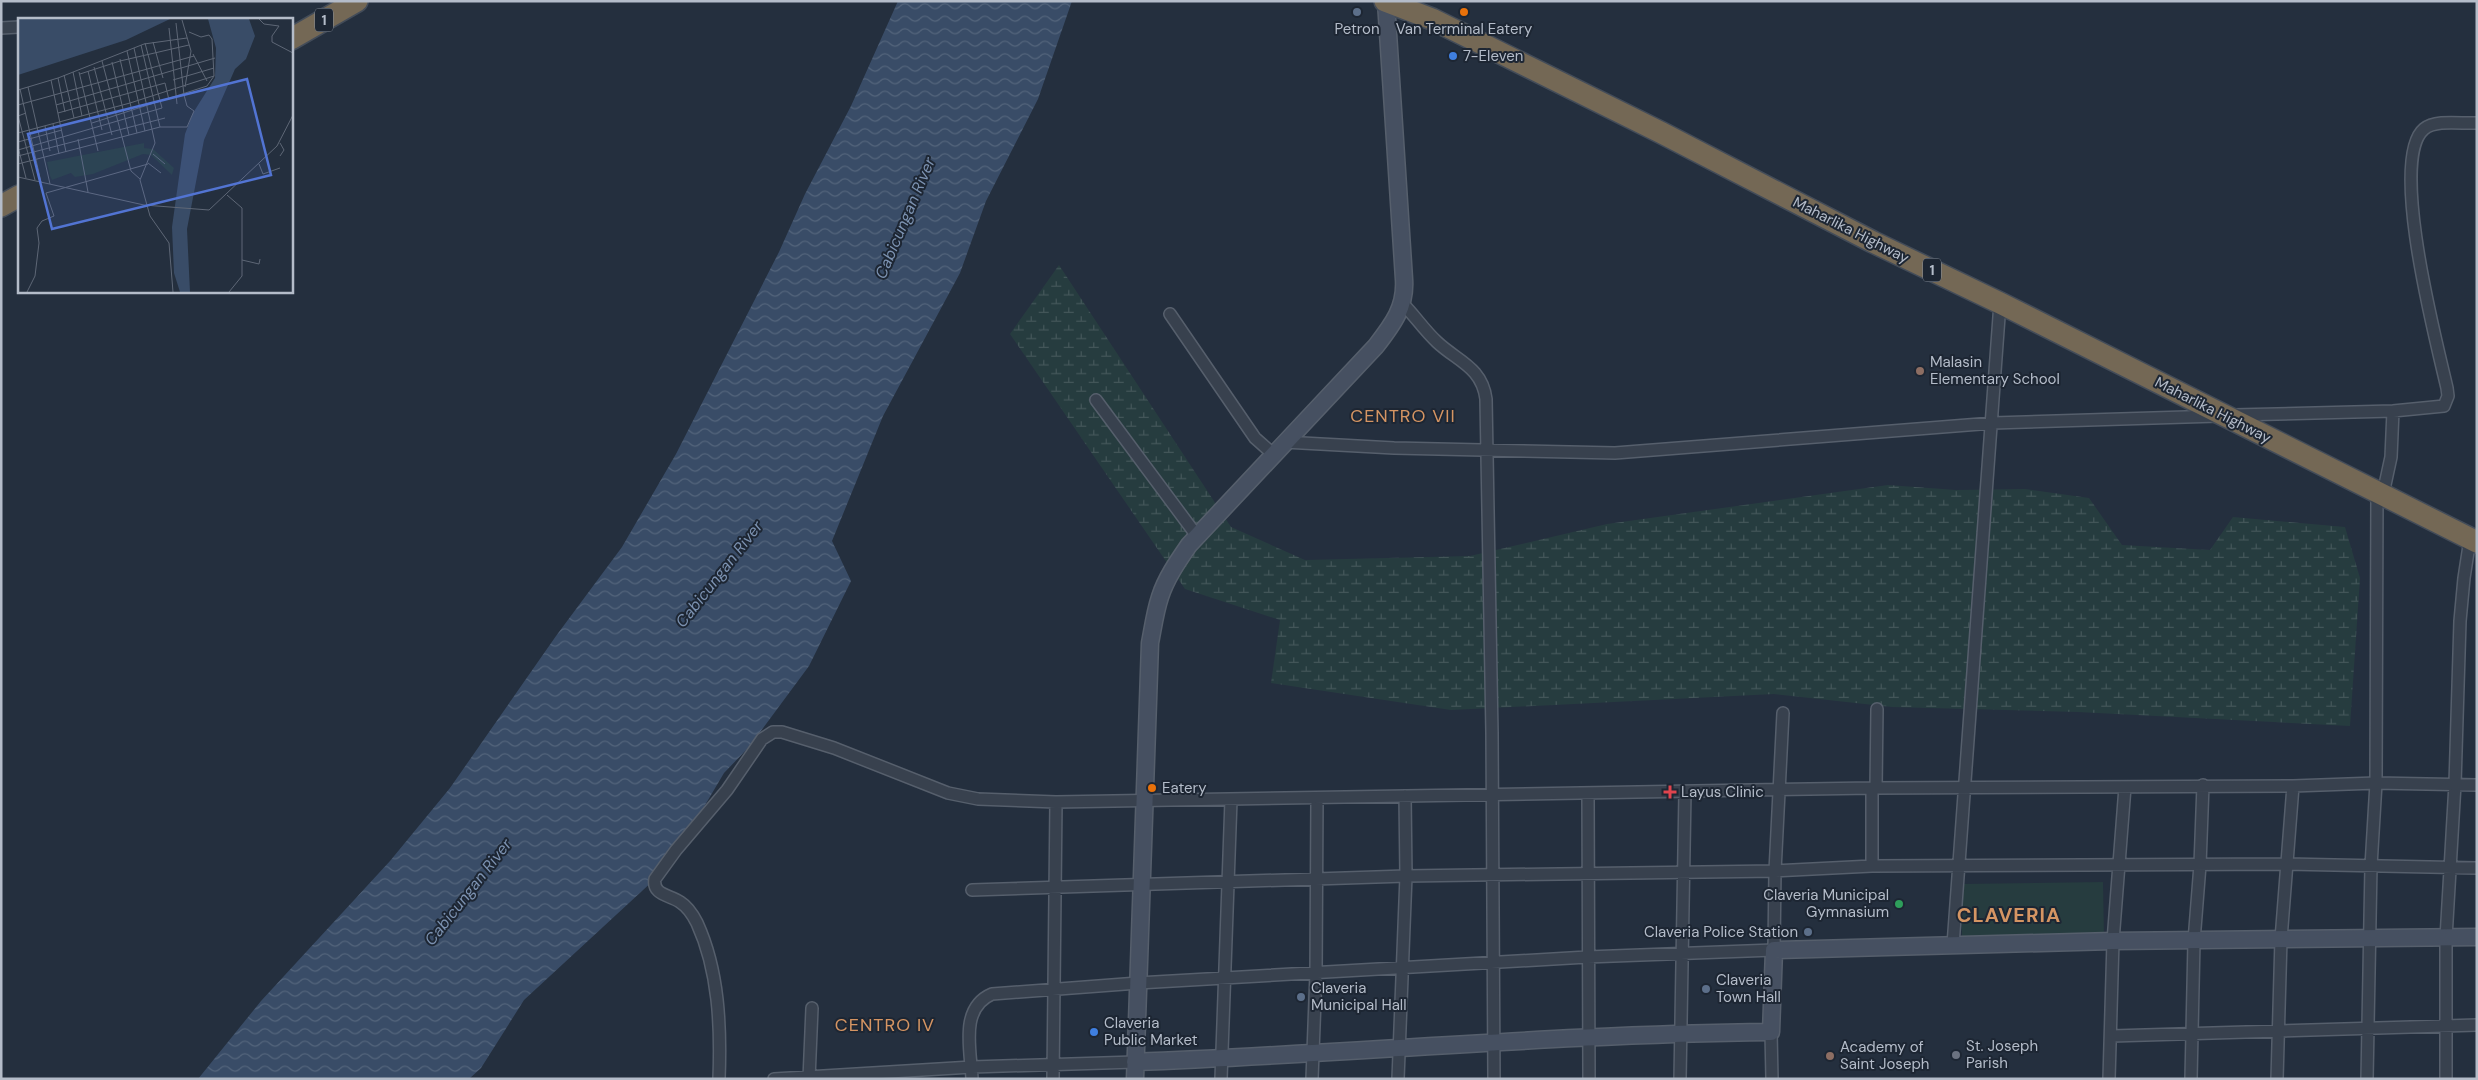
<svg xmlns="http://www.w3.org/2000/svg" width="2478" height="1080" font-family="'DM Sans',sans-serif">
<defs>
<pattern id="wetland-marsh" width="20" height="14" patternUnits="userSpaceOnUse" patternTransform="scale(1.25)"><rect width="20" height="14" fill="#263c3f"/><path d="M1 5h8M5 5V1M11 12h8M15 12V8" fill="none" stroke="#435659"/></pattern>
<pattern id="water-waves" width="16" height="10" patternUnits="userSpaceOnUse" patternTransform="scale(1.25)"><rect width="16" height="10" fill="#394c67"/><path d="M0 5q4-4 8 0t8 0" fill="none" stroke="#53647b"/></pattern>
</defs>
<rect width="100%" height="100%" fill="#242f3e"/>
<path fill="url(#wetland-marsh)" d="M 1059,265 L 1231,527 L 1305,560 L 1470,556 L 1607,524 L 1888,485 L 1956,490 L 2025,489 L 2089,498 L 2122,545 L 2210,550 L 2233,517 L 2345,527 L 2360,578 L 2350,726 L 2078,712 L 1892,707 L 1774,694 L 1451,710 L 1271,683 L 1280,620 L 1185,589 L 1010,334 Z"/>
<path fill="#263c3f" d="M 2103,882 L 2104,936 L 1962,938 L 1961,884 Z"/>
<path fill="url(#water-waves)" d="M 898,1 L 1072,1 L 1038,99 L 986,201 L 960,273 L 883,416 L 832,541 L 851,581 L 809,666 L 749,747 L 724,773 L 669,866 L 524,1000 L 481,1068 L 469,1079 L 198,1079 L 261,1001 L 390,861 L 450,788 L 556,636 L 622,547 L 676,454 L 779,252 L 805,194 L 851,106 Z"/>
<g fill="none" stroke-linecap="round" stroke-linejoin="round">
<defs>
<path id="street" d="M 1,28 L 19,27
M 1403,304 C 1415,316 1424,330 1437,342 C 1457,361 1482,367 1486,399 L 1492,733 L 1494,1079
M 1170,314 L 1255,438 L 1273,454
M 1096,400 L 1197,536
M 2234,415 L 2393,411 L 2444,406 L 2448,396 L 2447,388 C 2437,344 2388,159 2424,129 C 2436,119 2462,124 2477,123
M 1284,442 L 1394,448 L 1615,453 L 1993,423 L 2218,416
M 2383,494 L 2391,457 L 2393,411
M 1876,788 L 1877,709
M 1588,794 L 1589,1079
M 1056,802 L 1872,788 L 2293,786 L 2376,783 L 2477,785
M 1872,866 L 1872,788
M 972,890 L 1406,876 L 1775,871 L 1872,866 L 2287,864 L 2477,868
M 1953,945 L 2000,303
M 1771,1032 L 1772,1079
M 2112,1036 L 2477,1025
M 719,1079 C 721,1027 719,971 697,923 C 693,915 688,907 680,902 C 670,895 652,895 655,879 L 676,850 L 727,790 L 762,739 L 773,732 L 782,732 L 834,748 L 948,793 L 978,799 L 1056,802 L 1053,1079
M 774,1079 L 972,1067 L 1135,1062
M 809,1079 L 812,1008
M 972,1079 C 971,1051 959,1008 992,994 L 1138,983 L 1587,957 L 1774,950 L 1775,871 L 1783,713
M 1221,1079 L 1231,800
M 1312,1079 L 1316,973 L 1317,798
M 1398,1079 L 1406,876 L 1405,796
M 1680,1079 L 1685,792
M 2109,1079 L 2113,941 L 2125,787
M 2191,1079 L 2194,941 L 2200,865 L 2203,785
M 2277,1079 L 2281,939 L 2293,786
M 2367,1079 L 2371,866 L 2376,783 L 2377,491
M 2446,1079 L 2446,938 L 2455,784 L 2460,621 L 2464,578 L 2470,539"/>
<path id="secondary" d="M 1135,1062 C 1347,1054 1559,1034 1771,1032 L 1774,950 L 2113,941 L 2477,937
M 1135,1079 L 1150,643 C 1153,628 1155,612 1160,597 C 1166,578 1178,561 1189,545 L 1376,346 C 1393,324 1406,307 1404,279 L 1386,2"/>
<path id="highway" d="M 1385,1 L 1432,19 L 1662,133 L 1873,242 L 2000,303 L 2477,542
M 291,39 L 357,1
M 1,206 L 19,196"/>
</defs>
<use href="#street" stroke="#565f6c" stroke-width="14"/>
<use href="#secondary" stroke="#565f6c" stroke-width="19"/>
<use href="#highway" stroke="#434c59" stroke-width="24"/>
<use href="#street" stroke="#38414e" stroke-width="11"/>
<use href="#secondary" stroke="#465061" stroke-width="16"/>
<use href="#highway" stroke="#746855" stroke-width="21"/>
</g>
<g fill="#5c6f8a" stroke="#1d2633" stroke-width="2">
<circle cx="1357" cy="12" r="5"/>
<circle cx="1808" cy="932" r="5"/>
<circle cx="1706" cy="989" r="5"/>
<circle cx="1301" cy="997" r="5"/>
</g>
<g fill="#e8710a" stroke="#1d2633" stroke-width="2">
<circle cx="1464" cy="12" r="5"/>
<circle cx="1152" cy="788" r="5"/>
</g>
<g fill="#3f7fe0" stroke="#1d2633" stroke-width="2">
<circle cx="1453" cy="56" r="5"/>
<circle cx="1094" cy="1032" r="5"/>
</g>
<g fill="#8d6e63" stroke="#1d2633" stroke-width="2">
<circle cx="1920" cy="371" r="5"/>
<circle cx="1830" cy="1056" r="5"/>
</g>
<path fill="#e0444e" stroke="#1d2633" stroke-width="2" d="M1667.5 784.5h5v5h5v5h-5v5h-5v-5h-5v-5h5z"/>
<circle fill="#2e9e5b" stroke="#1d2633" stroke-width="2" cx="1899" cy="904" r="5"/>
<circle fill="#6b7280" stroke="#1d2633" stroke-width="2" cx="1956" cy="1055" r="5"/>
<g text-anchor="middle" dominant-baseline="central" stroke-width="4" stroke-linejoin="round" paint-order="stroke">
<g fill="#1d2633" stroke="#878f9c" stroke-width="1">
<rect x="315" y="8.5" width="18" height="23" rx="4"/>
<rect x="1923" y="258.5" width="18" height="23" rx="4"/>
</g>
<g font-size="14" font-weight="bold" fill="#b4bcc9">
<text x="324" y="20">1</text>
<text x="1932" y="270">1</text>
</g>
<g font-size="15" fill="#b4bcc9" stroke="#1d2633" text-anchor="start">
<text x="1357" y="29" text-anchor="middle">Petron</text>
<text x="1464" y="29" text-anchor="middle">Van Terminal Eatery</text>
<text x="1463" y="56">7-Eleven</text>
<text x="1930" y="362">Malasin<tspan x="1930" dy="17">Elementary School</tspan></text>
<text x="1162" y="788">Eatery</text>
<text x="1681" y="792">Layus Clinic</text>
<text x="1889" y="895" text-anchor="end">Claveria Municipal<tspan x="1889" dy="17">Gymnasium</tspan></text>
<text x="1798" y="932" text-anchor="end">Claveria Police Station</text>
<text x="1716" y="980">Claveria<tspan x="1716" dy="17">Town Hall</tspan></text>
<text x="1311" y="988">Claveria<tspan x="1311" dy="17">Municipal Hall</tspan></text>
<text x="1104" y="1023">Claveria<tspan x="1104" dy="17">Public Market</tspan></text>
<text x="1966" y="1046">St. Joseph<tspan x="1966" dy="17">Parish</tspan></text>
<text x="1840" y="1047">Academy of<tspan x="1840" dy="17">Saint Joseph</tspan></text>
</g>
<g font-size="15" fill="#b4bcc9" stroke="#1d2633">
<text transform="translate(1851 230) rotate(27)">Maharlika Highway</text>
<text transform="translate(2213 410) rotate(27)">Maharlika Highway</text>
</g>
<g font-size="16" font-style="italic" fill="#7c92b1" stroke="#1d2633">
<text transform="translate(905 218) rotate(-67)">Cabicungan River</text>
<text transform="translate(719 574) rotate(-52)">Cabicungan River</text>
<text transform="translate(468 892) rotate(-52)">Cabicungan River</text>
</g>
<g font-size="18" letter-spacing="1" fill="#d59563" stroke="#1d2633">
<text x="1403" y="416">CENTRO VII</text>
<text x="885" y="1025">CENTRO IV</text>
</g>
<g font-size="20" font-weight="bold" letter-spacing="1" fill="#d59563" stroke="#1d2633">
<text x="2009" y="915">CLAVERIA</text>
</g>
</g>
<g transform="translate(18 18)">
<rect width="275" height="275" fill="#242f3e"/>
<path d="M 126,125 L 126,130 L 135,131 L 156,150 L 154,157 L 133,137 L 125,136 L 75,156 L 57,159 L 53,155 L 34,162 L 32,158 L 29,144 Z" fill="#263c3f"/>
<path d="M 0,1 L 152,1 L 108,22 L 0,57 ZM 190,1 L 231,1 L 237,18 L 228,41 L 217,51 L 186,122 L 169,211 L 172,274 L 162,274 L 156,255 L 154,209 L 167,116 L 175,95 L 197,60 L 198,30 Z" fill="#394c67"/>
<path fill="none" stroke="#5e6776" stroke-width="1" d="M 241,1 L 246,6 L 261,8 L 254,18 L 254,24 L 275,35M 164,2 L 173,33 L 167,69M 151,10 L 159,86M 135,24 L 145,60M 123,27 L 142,109 L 169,109 L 176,93 L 169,88 L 166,77 L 158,5M 116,30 L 137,125 L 122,162 L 132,198 L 151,225 L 155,274M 109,33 L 127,113M 175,36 L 189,63M 102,41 L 119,115M 84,43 L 113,153 L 122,161M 94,44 L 111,117M 76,49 L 94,117M 70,53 L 84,112M 55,54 L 64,98M 61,54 L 80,133M 62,56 L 102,43 L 171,27M 46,57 L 56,100M 40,60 L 47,94M 33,62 L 48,134M 155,62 L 196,50M 10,69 L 32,166M 2,71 L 23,164M 0,72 L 40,60 L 126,26 L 169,20M 0,87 L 176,38M 38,87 L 197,40M 8,95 L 0,98 L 17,162M 40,95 L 147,65 L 151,82M 74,105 L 189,68 L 196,58 L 194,21 L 191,17 L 183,19 L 171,14M 35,106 L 41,136M 27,108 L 32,133M 0,115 L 112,85 L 196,58M 60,121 L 70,174M 0,124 L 44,112M 262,125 L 266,132 L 262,138M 0,129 L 8,160M 0,132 L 144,90 L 127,25M 135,136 L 147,146M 0,138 L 147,100M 130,145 L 143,155M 0,146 L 142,109M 241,146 L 245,156 L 262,150M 0,159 L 126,187 L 191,192 L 259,128 L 275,97M 209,177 L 224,190 L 224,258 L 211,274M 224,242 L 241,246 L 242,241M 9,274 L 17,258 L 21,225 L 19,210 L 24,203 L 36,198 L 28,175 L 130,146"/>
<path fill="#5274d3" fill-opacity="0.15" stroke="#5274d3" stroke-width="2.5" d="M 229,61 L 253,157 L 34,211 L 10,116 Z"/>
<rect width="275" height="275" fill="none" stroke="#b4bcc9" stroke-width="2.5"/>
</g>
<rect width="2478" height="1080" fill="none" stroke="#b4bcc9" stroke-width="5"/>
</svg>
